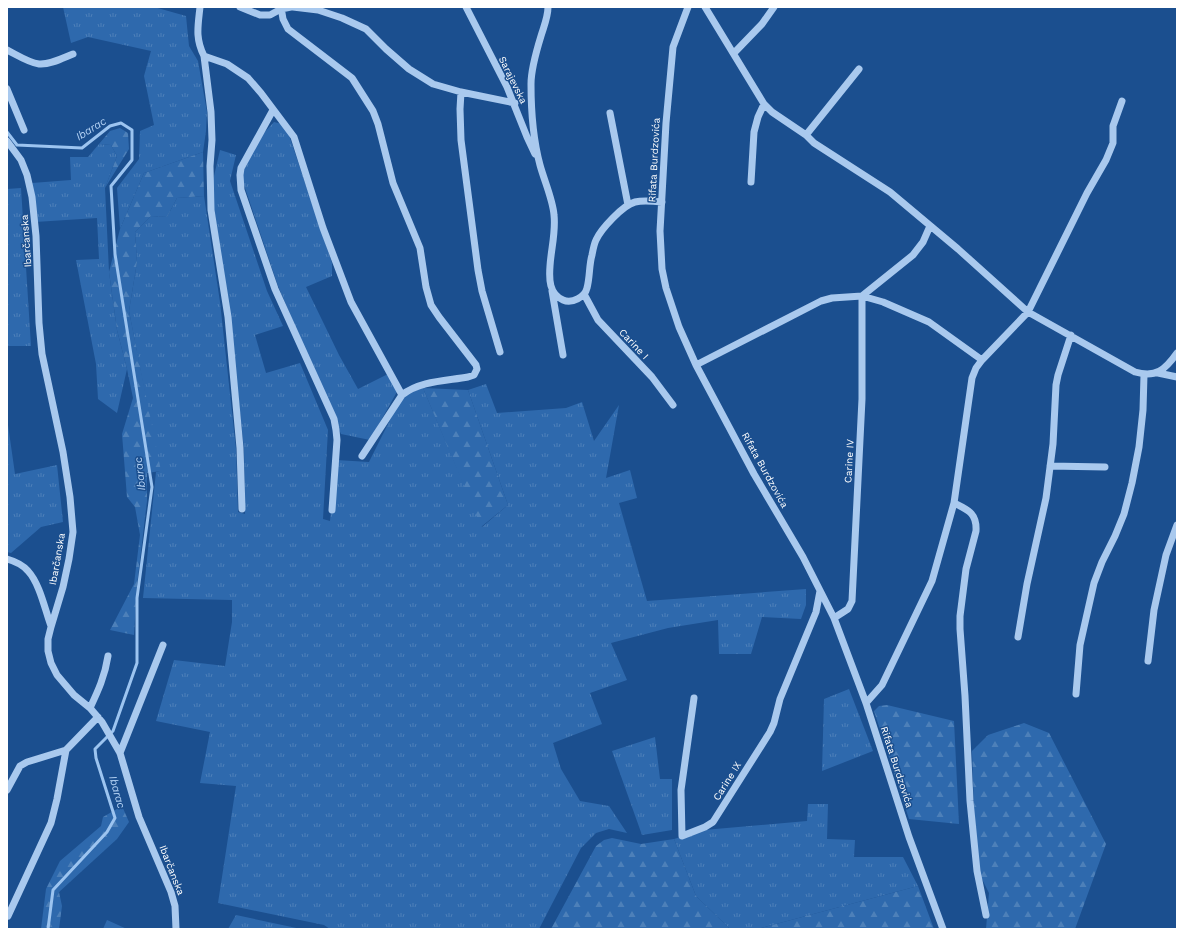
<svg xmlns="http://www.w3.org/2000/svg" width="1184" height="936" font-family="'Work Sans',sans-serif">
<defs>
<pattern id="grass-tufts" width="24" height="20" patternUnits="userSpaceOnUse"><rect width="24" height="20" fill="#2e69ad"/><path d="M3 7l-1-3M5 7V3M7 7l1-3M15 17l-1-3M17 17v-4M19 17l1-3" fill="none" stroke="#4d80b9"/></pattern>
<pattern id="forest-firs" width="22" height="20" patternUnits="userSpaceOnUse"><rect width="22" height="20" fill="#2e69ad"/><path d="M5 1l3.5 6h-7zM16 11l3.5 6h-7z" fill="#4d80b9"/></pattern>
</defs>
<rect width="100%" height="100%" fill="#1b4f8f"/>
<path fill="url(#grass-tufts)" d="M 63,7 L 154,7 L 186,16 L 189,46 L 198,61 L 207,112 L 206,131 L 203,152 L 144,173 L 120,229 L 117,188 L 139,159 L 140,131 L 154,125 L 144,76 L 151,51 L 88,37 L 71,43 Z
M 274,122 L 282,124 L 289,135 L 332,263 L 332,276 L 306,287 L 339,355 L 358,389 L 388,374 L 398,390 L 370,440 L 341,434 L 278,286 L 243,182 L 243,171 L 260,137 Z
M 99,144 L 111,145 L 117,156 L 105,188 L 109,272 L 117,330 L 127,369 L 117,413 L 98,399 L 96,364 L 76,260 L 99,259 L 97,218 L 35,222 L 32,183 L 71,180 L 70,157 L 88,157 Z
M 220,150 L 236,155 L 230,181 L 267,291 L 283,326 L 255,335 L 266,373 L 300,363 L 328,430 L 323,519 L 330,521 L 336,460 L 369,462 L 402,396 L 423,388 L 482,527 L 508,505 L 468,390 L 486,384 L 497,413 L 566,408 L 582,402 L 594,441 L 619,405 L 606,478 L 630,470 L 637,498 L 619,503 L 647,601 L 806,589 L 806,605 L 801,619 L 762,617 L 751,654 L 719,654 L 718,620 L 668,628 L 611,643 L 627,680 L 590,693 L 602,724 L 553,743 L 561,769 L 580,801 L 609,806 L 627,833 L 609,829 L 596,833 L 581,848 L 539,929 L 330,929 L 324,925 L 218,903 L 236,786 L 200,783 L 210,732 L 156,721 L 174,660 L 225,666 L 232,622 L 232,600 L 143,598 L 156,472 L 160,471 L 129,311 L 137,262 L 135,232 L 151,216 L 167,217 L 177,198 L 204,196 L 220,302 L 236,449 L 238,512 L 245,514 L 244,449 L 228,302 L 211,189 Z
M 21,188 L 31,346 L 7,346 L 7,189 Z
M 7,418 L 15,474 L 57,465 L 63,522 L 41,527 L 11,553 L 7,552 Z
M 849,689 L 873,751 L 822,771 L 824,699 Z
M 655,737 L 660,779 L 672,779 L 672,830 L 642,835 L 612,751 Z
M 808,804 L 828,804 L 827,839 L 855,840 L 854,857 L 903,857 L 918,886 L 757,929 L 730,929 L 696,896 L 674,839 L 704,830 L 807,821 Z
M 236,915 L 301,929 L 228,929 Z
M 107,920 L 127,929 L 103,929 Z"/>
<path fill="url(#forest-firs)" d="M 120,128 L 128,133 L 129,149 L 105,188 L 117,156 L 111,145 L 99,144 L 110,131 Z
M 203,152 L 204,196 L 177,198 L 167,217 L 151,216 L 135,232 L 137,262 L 129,311 L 161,471 L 147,473 L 147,501 L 137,585 L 134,635 L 110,630 L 134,584 L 140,535 L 135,507 L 127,497 L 122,434 L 133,398 L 127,369 L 117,330 L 109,272 L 120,229 L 144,173 Z
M 423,388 L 468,390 L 508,505 L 481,527 Z
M 887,705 L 954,721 L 959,824 L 909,819 L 874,711 L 879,706 Z
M 1024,723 L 1049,733 L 1106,844 L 1075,929 L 986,929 L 989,893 L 976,867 L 972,751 L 988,735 Z
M 122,806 L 129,822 L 117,839 L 59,892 L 62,906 L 59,929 L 41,929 L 46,889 L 60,861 L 101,826 L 103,817 Z
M 612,838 L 641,844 L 674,839 L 696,896 L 730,929 L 551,929 L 596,846 L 604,840 Z
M 918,886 L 934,929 L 757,929 Z"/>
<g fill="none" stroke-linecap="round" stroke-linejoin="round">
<path stroke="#9cc4f0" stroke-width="3" d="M 7,132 L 17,145 L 82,148 L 110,126 L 121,123 L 132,130 L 132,160 L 111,186 L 115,254 L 152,487 L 137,598 L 137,663 L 113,731 L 95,749 L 96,758 L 115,818 L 107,832 L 53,890 L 48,929"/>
<path stroke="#a9c9ee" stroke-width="7" d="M 200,7 C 198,26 195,38 204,56 L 227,64 L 248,78 L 261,93 L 294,137 L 323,228 L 351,302 L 402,395 C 420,381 445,381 468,377 L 474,375 L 477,369 L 476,365 L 439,317 L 431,305 L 426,287 L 420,248 L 393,183 L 378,124 L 373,111 L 352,78 L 288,29 L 283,19 L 281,7
M 240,7 L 260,15 L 270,15 L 281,9 L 291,7
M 293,7 L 318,10 L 342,18 L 366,29 L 386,49 L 409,69 L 433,84 L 461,92 L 515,103
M 466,7 L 507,87 L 527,137 L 535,154
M 548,7 C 548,17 544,26 541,36 C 537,49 531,71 531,84 C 531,111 533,139 540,165 C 544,180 553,200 554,215 C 556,232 551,249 550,266 C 549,279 549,294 563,300 C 572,304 585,297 587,288 C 590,277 589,265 592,255 C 593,250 594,244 596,240 C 601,229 623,205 635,202 C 643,200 653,201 662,202
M 688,7 L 673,47 L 666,123 L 660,231 L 662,269 L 666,288 L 679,327 L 696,365 L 754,474 L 803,557 L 834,618 L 866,703 L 909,837 L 943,929
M 705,7 L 764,104 L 772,112 L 806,135 L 814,143 L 890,192 L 958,249 L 1028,312 L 1135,372 C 1156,378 1165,370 1177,353
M 7,50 C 17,55 29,63 39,64 C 50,65 63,58 73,54
M 734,53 L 762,24 L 774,7
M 204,56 L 211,112 L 212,140 L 210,166 L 211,210 L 228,317 L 240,448 L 242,509
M 7,89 L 24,130
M 461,92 L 460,109 L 461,140 L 478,270 L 482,291 L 500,352
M 273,110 L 241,168 L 240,175 L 241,190 L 275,289 L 334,419 L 336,430 L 337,440 L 332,510
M 610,113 L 628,205
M 806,135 L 859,69
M 7,141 L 21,160 L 27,175 L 32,197 L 36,236 L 39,323 L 42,354 L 63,452 L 70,497 L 73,532 L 69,559 L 63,587 L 51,627 L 48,639 L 48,651 L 51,663 L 57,675 L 74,695 L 90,708 L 102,722 L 120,753 L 139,817 L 171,892 L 175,906 L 176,929
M 751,182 L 754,132 L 758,117 L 764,104
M 552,291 L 563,355
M 584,294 L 598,320 L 652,377 L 673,405
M 696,365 L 821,301 L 832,298 L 862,296 L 913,255 L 923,242 L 930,226
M 1158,373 L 1177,377
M 362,456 L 402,395
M 1050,466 L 1105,467
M 954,503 C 968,510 977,513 976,531 L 966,569 L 960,616 L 960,629 L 965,696 L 970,801 L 977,871 L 986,915
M 7,559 C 14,561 23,565 28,571 C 40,584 45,610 51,626
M 834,618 L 848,609 L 852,601 L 862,399 L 862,296 L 883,302 L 929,322 L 982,360
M 1018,637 L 1027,584 L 1046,498 L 1053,444 L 1056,385 L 1058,375 L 1071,335
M 1148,661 L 1154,610 L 1166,555 L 1177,525
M 1076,694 L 1080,645 L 1094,583 L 1102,562 L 1115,536 L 1124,514 L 1132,483 L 1139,447 L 1143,410 L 1144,375
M 694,698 L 681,790 L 682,836 L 705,827 L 713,822 L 770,732 L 774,723 L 780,699 L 816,612 L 820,591
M 866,703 L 882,685 L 932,581 L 954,503 L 972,378 L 976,368 L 982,360 L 1028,312 L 1087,193 L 1106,160 L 1113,143 L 1113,126 L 1122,101
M 90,708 C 98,691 105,676 108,656
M 120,753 L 163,645
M 7,790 L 20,766 L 27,762 L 66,750
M 8,916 L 51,823 L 57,799 L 66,750 L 98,717"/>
</g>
<g text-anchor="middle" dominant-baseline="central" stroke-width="3" stroke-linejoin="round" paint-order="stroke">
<g font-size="10" fill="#fff" stroke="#1b4f8f">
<text transform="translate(513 80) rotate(64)">Sarajevska</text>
<text transform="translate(654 160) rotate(-87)">Rifata Burdzovića</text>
<text transform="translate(26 241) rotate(-94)">Ibarčanska</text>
<text transform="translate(634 344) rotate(47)">Carine I</text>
<text transform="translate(849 461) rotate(-87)">Carine IV</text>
<text transform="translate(765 470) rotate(61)">Rifata Burdzovića</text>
<text transform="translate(57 559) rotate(-80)">Ibarčanska</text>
<text transform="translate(897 767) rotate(72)">Rifata Burdzovića</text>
<text transform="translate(727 781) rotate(-58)">Carine IX</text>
<text transform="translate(172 870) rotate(69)">Ibarčanska</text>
</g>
<g font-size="11" font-style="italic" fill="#b5d3f5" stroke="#1b4f8f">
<text transform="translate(91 129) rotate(-32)">Ibarac</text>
<text transform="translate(140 474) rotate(-96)">Ibarac</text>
<text transform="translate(117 792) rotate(74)">Ibarac</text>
</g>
</g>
<rect width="1184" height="936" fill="none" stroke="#ffffff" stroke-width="16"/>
</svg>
